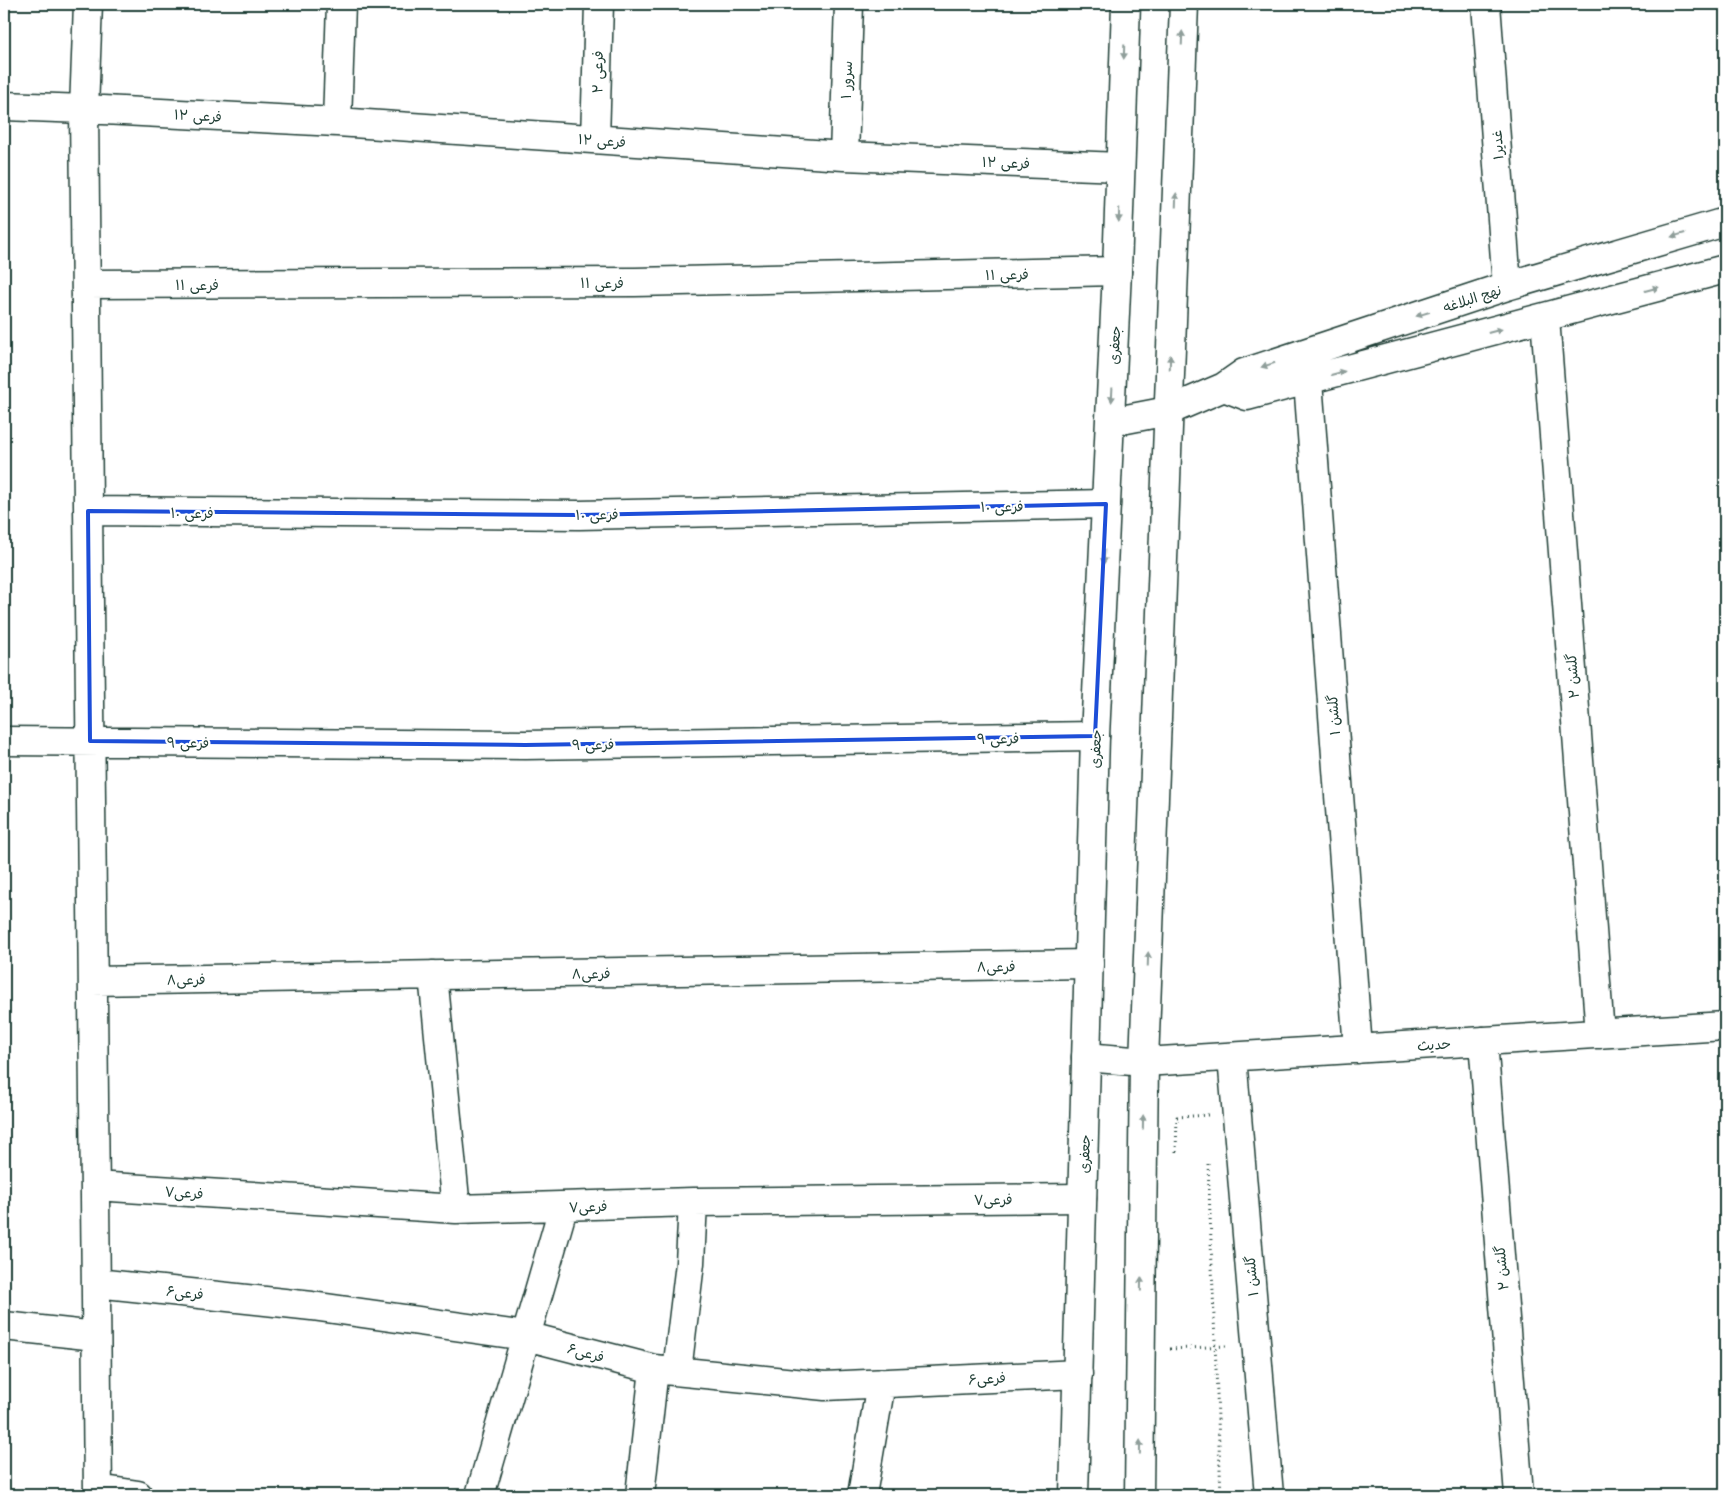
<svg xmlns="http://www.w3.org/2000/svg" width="1729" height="1499" font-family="Mali,'Playpen Sans Arabic',sans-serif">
<rect width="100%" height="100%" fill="#fff"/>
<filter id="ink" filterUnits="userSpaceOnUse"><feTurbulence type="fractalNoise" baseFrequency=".02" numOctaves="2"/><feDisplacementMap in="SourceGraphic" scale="10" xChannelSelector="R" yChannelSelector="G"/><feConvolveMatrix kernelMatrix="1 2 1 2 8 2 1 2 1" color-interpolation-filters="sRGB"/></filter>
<g filter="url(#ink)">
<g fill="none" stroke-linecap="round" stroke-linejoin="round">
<defs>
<path id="minor" d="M 88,4 L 84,109 L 337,122 L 844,156 L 1120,167
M 1486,4 L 1507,286
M 4,106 L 84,109 L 98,1495
M 337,122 L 341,4
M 595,139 L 599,4
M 844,156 L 849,4
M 86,284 L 635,282 L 1117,271
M 1545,318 L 1600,1034
M 1308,381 L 1358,1049
M 1224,387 L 1247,396 L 1725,269
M 1111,422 L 1168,411 L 1224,387 L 1244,373 L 1507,286 L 1725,222
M 88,511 L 579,515 L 1106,504
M 4,741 L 525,745 L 1095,736
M 433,975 L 456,1209
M 93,981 L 1089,964
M 1483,1041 L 1519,1495
M 1086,1057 L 1144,1062 L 1725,1026
M 1232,1057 L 1269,1495
M 95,1186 L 456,1209 L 693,1202 L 1082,1198
M 96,1283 L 312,1306 L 526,1336 L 654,1369 L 825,1386 L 1078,1374
M 4,1326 L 96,1336
M 677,1371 L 690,1263 L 693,1202
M 98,1489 L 138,1495
M 480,1495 L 563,1208
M 640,1495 L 654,1369
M 862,1495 L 881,1383"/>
<path id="major" d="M 1074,1495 L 1095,736 L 1117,271 L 1126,4
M 1139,1495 L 1144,1062 L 1184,4"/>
</defs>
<use href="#minor" stroke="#1f3d34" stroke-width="31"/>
<use href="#major" stroke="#1f3d34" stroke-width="31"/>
<path stroke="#1f3d34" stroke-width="3" stroke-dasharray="1 4" stroke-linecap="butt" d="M 1176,1152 L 1177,1117 L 1208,1115
M 1208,1164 L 1221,1495
M 1170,1349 L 1226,1346"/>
<use href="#minor" stroke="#fff" stroke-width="28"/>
<use href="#major" stroke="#fff" stroke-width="28"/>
</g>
<defs><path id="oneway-solid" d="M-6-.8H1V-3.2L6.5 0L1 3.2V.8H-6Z" transform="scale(1.25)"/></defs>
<g fill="#8f9e9a">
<use href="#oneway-solid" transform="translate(1182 38) rotate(-88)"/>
<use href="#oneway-solid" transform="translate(1124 52) rotate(92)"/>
<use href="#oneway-solid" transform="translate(1176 200) rotate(-88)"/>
<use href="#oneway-solid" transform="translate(1119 215) rotate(92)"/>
<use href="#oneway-solid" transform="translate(1678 235) rotate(164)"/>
<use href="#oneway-solid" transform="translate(1652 289) rotate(-15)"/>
<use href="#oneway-solid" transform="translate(1423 314) rotate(162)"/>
<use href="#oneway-solid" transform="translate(1495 331) rotate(-15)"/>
<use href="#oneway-solid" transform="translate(1170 362) rotate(-88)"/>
<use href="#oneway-solid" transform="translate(1268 365) rotate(162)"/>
<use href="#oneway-solid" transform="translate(1338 373) rotate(-15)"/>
<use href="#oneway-solid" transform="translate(1112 395) rotate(93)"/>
<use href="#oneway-solid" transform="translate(1104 557) rotate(93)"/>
<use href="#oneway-solid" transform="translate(1148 959) rotate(-88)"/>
<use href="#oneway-solid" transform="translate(1143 1122) rotate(-89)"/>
<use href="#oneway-solid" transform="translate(1141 1284) rotate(-89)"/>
<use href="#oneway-solid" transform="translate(1140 1447) rotate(-89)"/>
</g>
</g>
<path fill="none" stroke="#1d4ed8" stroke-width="4" stroke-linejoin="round" d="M 1106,504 L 1095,736 L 525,745 L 90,741 L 88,511 L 579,515 Z"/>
<g text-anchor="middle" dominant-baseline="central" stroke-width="4.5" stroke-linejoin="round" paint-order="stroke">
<g font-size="14" fill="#1f3d34" stroke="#fff">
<text transform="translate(597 72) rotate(-89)">فرعی ۲</text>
<text transform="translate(846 80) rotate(-88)">سرور ۱</text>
<text transform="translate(198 115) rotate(3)">فرعی ۱۲</text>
<text transform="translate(602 140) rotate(4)">فرعی ۱۲</text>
<text transform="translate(1497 145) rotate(-94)">غدیر۱</text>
<text transform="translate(1006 162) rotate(2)">فرعی ۱۲</text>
<text transform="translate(1007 274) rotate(-1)">فرعی ۱۱</text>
<text x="602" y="282">فرعی ۱۱</text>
<text x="197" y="284">فرعی ۱۱</text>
<text transform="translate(1472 298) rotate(-18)">نهج البلاغه</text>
<text transform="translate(1114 345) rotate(-87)">جعفری</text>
<text transform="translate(1002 506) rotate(-1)">فرعی ۱۰</text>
<text x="192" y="512">فرعی ۱۰</text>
<text transform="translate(597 514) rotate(-1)">فرعی ۱۰</text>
<text transform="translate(1572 676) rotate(-94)">گلشن ۲</text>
<text transform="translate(1333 715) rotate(-94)">گلشن ۱</text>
<text transform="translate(998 738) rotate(-1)">فرعی ۹</text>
<text transform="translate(188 742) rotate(1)">فرعی ۹</text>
<text transform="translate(593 744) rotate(-1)">فرعی ۹</text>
<text transform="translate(1095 749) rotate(-88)">جعفری</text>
<text transform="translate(996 966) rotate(-1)">فرعی۸</text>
<text transform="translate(591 973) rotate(-1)">فرعی۸</text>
<text transform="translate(186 979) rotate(-1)">فرعی۸</text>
<text transform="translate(1434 1044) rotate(-4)">حدیث</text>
<text transform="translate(1084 1154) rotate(-88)">جعفری</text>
<text transform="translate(184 1192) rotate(4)">فرعی۷</text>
<text transform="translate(993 1199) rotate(-1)">فرعی۷</text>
<text transform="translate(588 1206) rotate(-2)">فرعی۷</text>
<text transform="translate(1501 1268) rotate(-95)">گلشن ۲</text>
<text transform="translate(1251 1276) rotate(-95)">گلشن ۱</text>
<text transform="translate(185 1292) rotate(6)">فرعی۶</text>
<text transform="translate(586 1352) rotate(15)">فرعی۶</text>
<text transform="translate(987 1378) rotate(-3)">فرعی۶</text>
</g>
</g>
<rect width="1729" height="1499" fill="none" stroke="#fff" stroke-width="20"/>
<rect x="10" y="10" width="1709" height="1479" fill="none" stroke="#1f3d34" stroke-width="2" filter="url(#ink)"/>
</svg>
